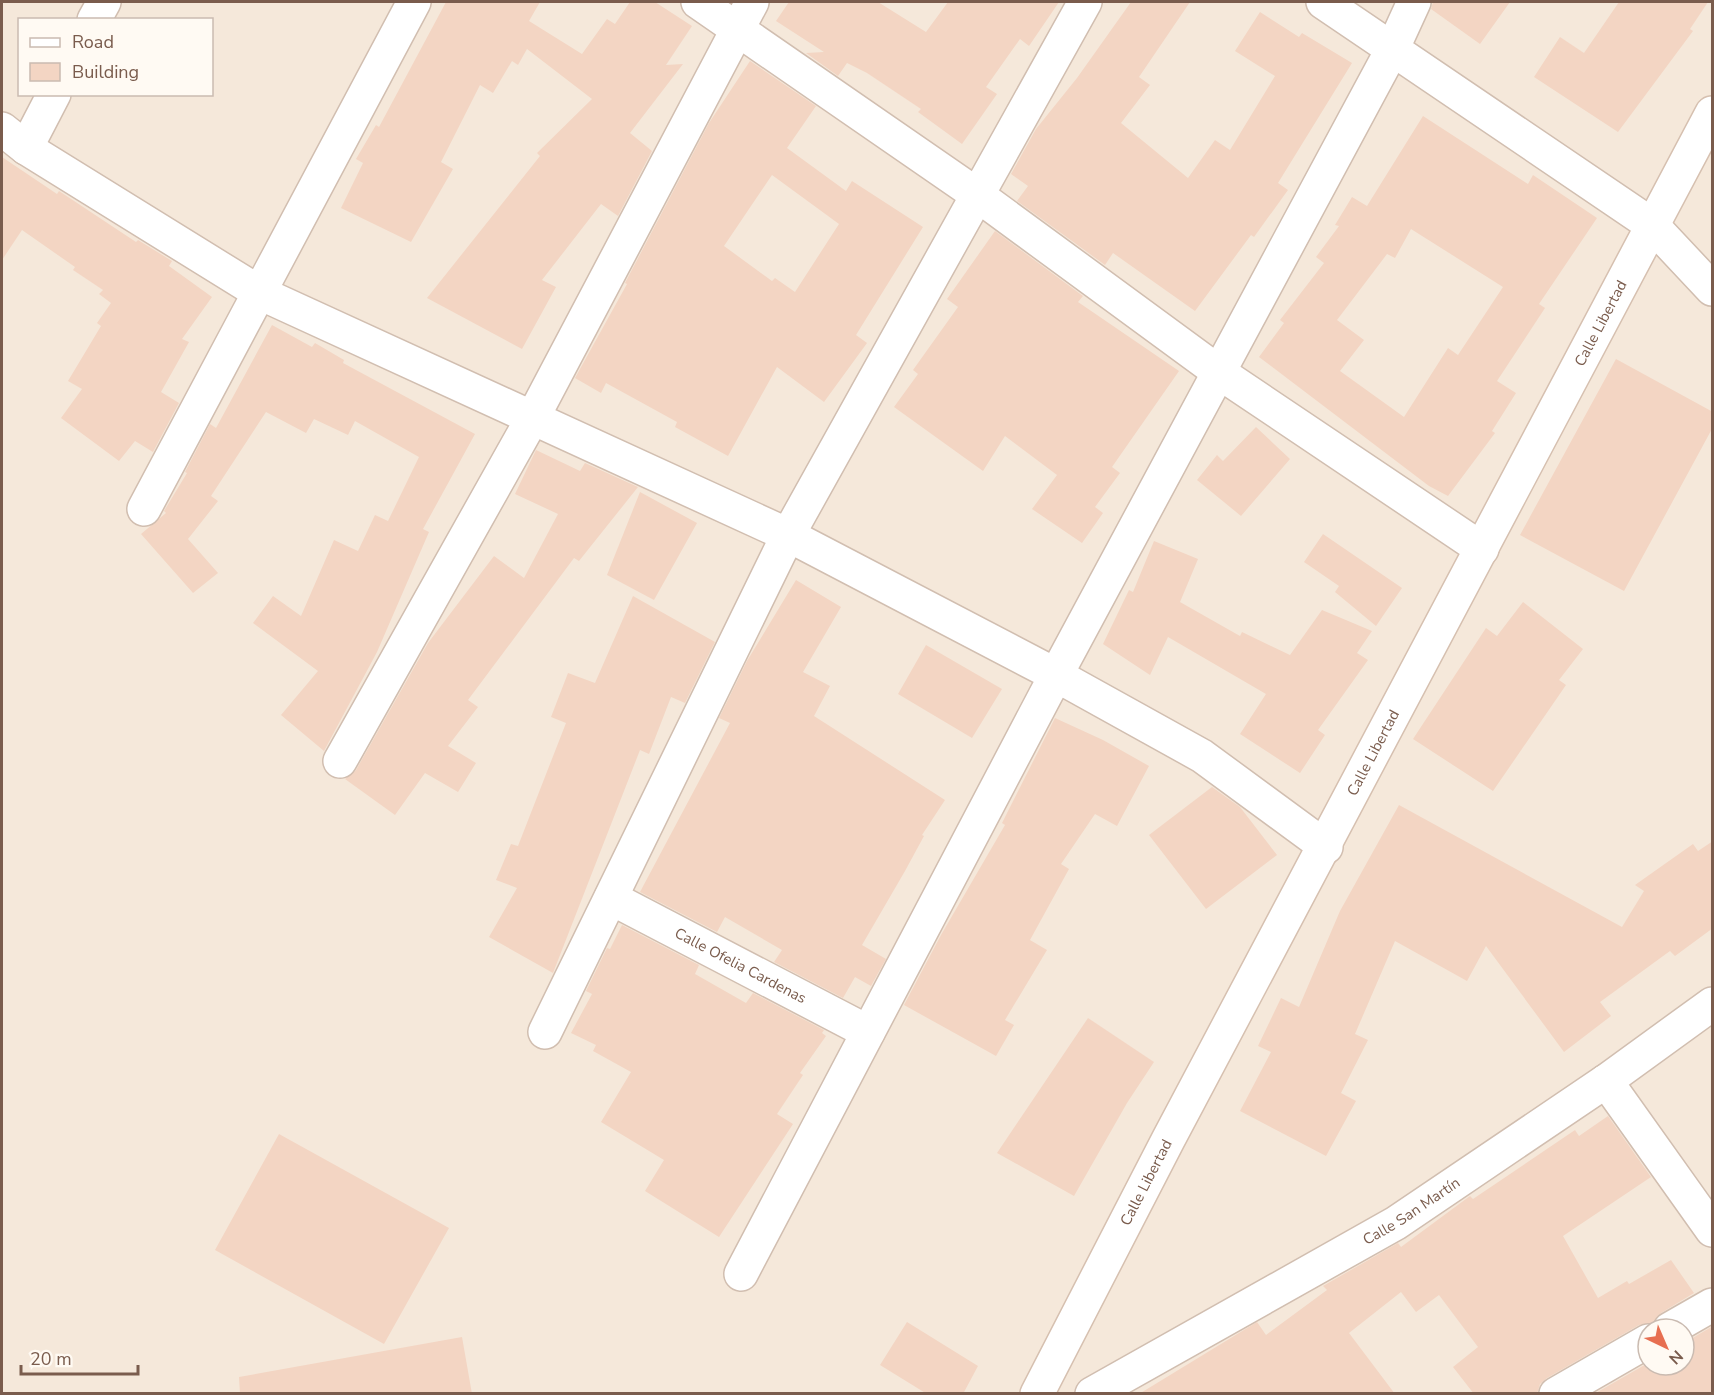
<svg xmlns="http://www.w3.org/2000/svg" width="1714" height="1395" font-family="'Nunito Sans',sans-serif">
<rect width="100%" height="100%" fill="#fdf6ec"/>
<path fill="#f5e8da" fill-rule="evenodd" d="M 2,2 L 1712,2 L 1712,1393 L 2,1393 ZM 20,20 L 212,20 L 212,94 L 20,94 ZM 1648,1329 L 1684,1329 L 1684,1365 L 1648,1365 Z"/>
<path fill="#f3d5c3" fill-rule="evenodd" d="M 446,2 L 540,2 L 529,21 L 582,54 L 607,19 L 615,24 L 630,2 L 655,2 L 692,26 L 666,65 L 683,64 L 630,133 L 652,151 L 618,216 L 601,204 L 542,280 L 556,287 L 522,349 L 427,298 L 540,156 L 537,153 L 592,99 L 527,49 L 518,65 L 512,61 L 493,93 L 480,85 L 441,162 L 453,169 L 411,242 L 341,208 L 363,163 L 356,159 L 376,125 L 379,127 Z
M 789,2 L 878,2 L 926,32 L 948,2 L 1059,2 L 1029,46 L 1020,39 L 986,87 L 997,94 L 962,144 L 918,112 L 921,109 L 867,73 L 847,63 L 838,76 L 806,53 L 824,52 L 776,21 Z
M 1131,2 L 1190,2 L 1139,77 L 1150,85 L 1121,123 L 1188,178 L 1215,140 L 1230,150 L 1275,76 L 1235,51 L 1260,12 L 1299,37 L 1302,33 L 1352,63 L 1278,183 L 1288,190 L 1254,237 L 1251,235 L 1195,311 L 1113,253 L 1105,265 L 1017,201 L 1028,186 L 1011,174 L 1036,129 L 1077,78 Z
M 1433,2 L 1510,2 L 1480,44 L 1431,9 Z
M 1619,2 L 1708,2 L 1690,29 L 1693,31 L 1618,132 L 1534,77 L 1560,37 L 1584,53 Z
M 750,61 L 816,106 L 787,148 L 846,191 L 852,181 L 923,227 L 856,335 L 867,343 L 824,402 L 777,367 L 728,456 L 675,427 L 677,422 L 606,383 L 601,393 L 575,378 L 627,284 L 625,283 L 709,123 ZM 772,175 L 839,224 L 795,292 L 775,278 L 772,281 L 724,246 Z
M 1423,116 L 1528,184 L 1533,175 L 1597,218 L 1539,304 L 1545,308 L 1497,381 L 1516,393 L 1492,431 L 1495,433 L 1448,496 L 1429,486 L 1259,357 L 1284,323 L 1280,320 L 1324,263 L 1316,257 L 1339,226 L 1335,225 L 1352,197 L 1367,206 ZM 1411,229 L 1503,287 L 1458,355 L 1448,348 L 1404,417 L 1340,371 L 1364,340 L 1337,320 L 1387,254 L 1395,258 Z
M 2,157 L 57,194 L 59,191 L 136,242 L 138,240 L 172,261 L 169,266 L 212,297 L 182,339 L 189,342 L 161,392 L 179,403 L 153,452 L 135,441 L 119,461 L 61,418 L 82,389 L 68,381 L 101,326 L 97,323 L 111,303 L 99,294 L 103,290 L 73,270 L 75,267 L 22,230 L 2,260 Z
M 995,231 L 1083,296 L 1078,302 L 1179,371 L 1112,467 L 1120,473 L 1095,507 L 1103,513 L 1082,543 L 1032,509 L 1057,475 L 1005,436 L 983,471 L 894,407 L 918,374 L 913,370 L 958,307 L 947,299 Z
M 272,325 L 312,347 L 315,343 L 344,360 L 343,363 L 475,434 L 423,529 L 429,532 L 377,652 L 324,751 L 281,715 L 318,671 L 253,623 L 273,596 L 301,616 L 334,540 L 358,551 L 375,515 L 388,521 L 419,457 L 355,421 L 348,435 L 314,419 L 306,433 L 266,412 L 211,496 L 218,501 L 188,539 L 218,573 L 193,593 L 141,534 L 166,513 L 164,511 L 187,473 L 185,472 L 210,424 L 216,428 Z
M 1616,359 L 1713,412 L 1713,427 L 1624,591 L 1520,535 Z
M 1256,427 L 1290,459 L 1241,516 L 1197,480 L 1217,455 L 1223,461 Z
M 536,450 L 580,471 L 585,463 L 638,487 L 579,561 L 574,558 L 468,700 L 478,707 L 448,746 L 476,763 L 458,792 L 425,773 L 395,815 L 345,779 L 356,770 L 428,643 L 494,556 L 524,578 L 558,514 L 515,494 Z
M 640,492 L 697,523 L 654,600 L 607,575 Z
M 1323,534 L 1402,588 L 1376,626 L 1335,592 L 1339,586 L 1304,562 Z
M 1154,541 L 1198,559 L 1180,602 L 1240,636 L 1242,632 L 1290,655 L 1322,610 L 1372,631 L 1357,653 L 1368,660 L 1318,730 L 1325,735 L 1300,773 L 1240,734 L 1266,694 L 1168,637 L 1150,675 L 1103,644 L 1129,590 L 1133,592 Z
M 796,580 L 841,607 L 803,672 L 830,686 L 814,716 L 945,800 L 922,835 L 924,836 L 905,871 L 862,945 L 886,959 L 871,986 L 855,977 L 843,998 L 774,962 L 782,950 L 725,917 L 717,932 L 640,892 L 730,723 L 719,718 L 747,661 Z
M 633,596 L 715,642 L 685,703 L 671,697 L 649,754 L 640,750 L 553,973 L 489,937 L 517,888 L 496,880 L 511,844 L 518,846 L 566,723 L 551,717 L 568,673 L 595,683 Z
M 1523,602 L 1583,649 L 1559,680 L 1566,685 L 1493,791 L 1413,739 L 1486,628 L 1497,636 Z
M 926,645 L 1002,689 L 972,738 L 898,694 Z
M 1055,718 L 1103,740 L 1149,766 L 1117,826 L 1095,814 L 1061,864 L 1069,869 L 1030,940 L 1047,950 L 1005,1020 L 1014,1025 L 996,1056 L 904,1005 L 941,935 L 1005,825 L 1002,823 Z
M 1212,787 L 1240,807 L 1277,855 L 1206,909 L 1149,835 Z
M 1399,805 L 1622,927 L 1644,891 L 1635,885 L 1693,844 L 1698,851 L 1713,841 L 1713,928 L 1675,956 L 1670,951 L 1600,1002 L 1611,1016 L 1564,1052 L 1486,946 L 1467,981 L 1395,941 L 1355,1034 L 1368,1040 L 1341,1093 L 1356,1101 L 1326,1156 L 1240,1111 L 1271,1052 L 1258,1046 L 1281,998 L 1299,1007 L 1340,911 Z
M 622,925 L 699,965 L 695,974 L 746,1003 L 753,993 L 824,1030 L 822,1033 L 826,1036 L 800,1073 L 803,1075 L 777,1114 L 793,1124 L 719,1237 L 645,1191 L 664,1160 L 601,1122 L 631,1072 L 593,1051 L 596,1045 L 571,1033 L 592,994 L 586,991 L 607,948 L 610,949 Z
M 1088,1018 L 1154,1062 L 1127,1103 L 1074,1196 L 997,1153 Z
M 1608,1116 L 1651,1177 L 1563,1236 L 1598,1298 L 1627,1281 L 1629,1284 L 1671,1260 L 1694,1293 L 1661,1313 L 1653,1323 L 1639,1325 L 1547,1378 L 1540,1384 L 1537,1394 L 1474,1394 L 1453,1367 L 1478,1347 L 1439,1295 L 1416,1312 L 1401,1292 L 1349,1333 L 1395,1394 L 1139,1394 L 1257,1322 L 1266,1335 L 1327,1290 L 1323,1286 L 1398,1243 L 1401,1247 L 1470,1196 L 1473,1199 L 1575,1130 L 1579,1136 Z
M 279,1134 L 449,1228 L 384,1344 L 215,1250 Z
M 907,1322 L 978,1366 L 963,1394 L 927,1394 L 880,1365 Z
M 1713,1326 L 1713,1394 L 1594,1394 L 1648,1363 L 1648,1365 L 1684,1365 L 1684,1343 Z
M 462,1337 L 472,1394 L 240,1394 L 239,1377 Z"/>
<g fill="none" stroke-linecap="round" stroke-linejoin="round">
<defs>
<g id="street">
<path d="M 698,2 L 976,194 L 1220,373 L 1482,549"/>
<path d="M 1323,2 L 1652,225 L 1712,289"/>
<path d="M 94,20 L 104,2"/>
<path d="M 2,129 L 26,148 L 260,293 L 788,535 L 1056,675 L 1202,756 L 1326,847"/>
<path d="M 26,148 L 54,94"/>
<path d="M 144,509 L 414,2"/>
<path d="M 340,761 L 532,419 L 752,2"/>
<path id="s1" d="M 611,898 L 868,1032"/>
<path d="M 545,1032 L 788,535 L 1085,2"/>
<path d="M 1606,1081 L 1712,1230"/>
<path d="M 741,1274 L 1056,675 L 1392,50 L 1414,2"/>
<path d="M 1670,1329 L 1712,1305"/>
<path id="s2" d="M 1092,1394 L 1396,1223 L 1606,1081 L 1712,1004"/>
<path d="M 1556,1394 L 1648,1341"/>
</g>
<g id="secondary">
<path id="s3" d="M 1037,1394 L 1168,1140 L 1712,113"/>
</g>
</defs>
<use href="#street" stroke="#d1beb0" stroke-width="36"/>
<use href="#secondary" stroke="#d6c0b0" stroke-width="36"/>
<use href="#street" stroke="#fff" stroke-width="33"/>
<use href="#secondary" stroke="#fff" stroke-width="33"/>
</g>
<g text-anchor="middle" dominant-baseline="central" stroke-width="4.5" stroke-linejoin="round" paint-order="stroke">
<g font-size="15" fill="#7a5c4d" stroke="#fffaf3">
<text stroke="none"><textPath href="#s3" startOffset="1210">Calle Libertad</textPath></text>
<text stroke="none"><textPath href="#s3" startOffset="724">Calle Libertad</textPath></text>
<text stroke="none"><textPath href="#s1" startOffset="146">Calle Ofelia Cardenas</textPath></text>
<text stroke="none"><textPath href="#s3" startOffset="238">Calle Libertad</textPath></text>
<text stroke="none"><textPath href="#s2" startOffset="368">Calle San Martín</textPath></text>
</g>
</g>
<rect width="1714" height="1395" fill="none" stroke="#7a5c4d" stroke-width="6"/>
<rect x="18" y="18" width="195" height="78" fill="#fffaf3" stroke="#cabbb1" stroke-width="1.5"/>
<rect x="30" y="38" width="30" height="9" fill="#ffffff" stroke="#cabbb1" stroke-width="1.5"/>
<text x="72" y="48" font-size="18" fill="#7a5c4d">Road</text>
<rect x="30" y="63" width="30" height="18" fill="#f3d5c3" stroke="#cabbb1" stroke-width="1.5"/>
<text x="72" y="78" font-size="18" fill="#7a5c4d">Building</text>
<g transform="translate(1666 1347) rotate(136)"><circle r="28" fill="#fffaf3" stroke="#cabbb1" stroke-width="1.5"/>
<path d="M0-4.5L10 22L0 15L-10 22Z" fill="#e76f51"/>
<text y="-9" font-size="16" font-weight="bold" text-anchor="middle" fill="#7a5c4d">N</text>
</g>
<path d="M21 1365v9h117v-9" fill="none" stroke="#7a5c4d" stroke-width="3"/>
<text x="30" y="1365" font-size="18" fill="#7a5c4d" stroke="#fffaf3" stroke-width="4.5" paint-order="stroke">20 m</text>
</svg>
